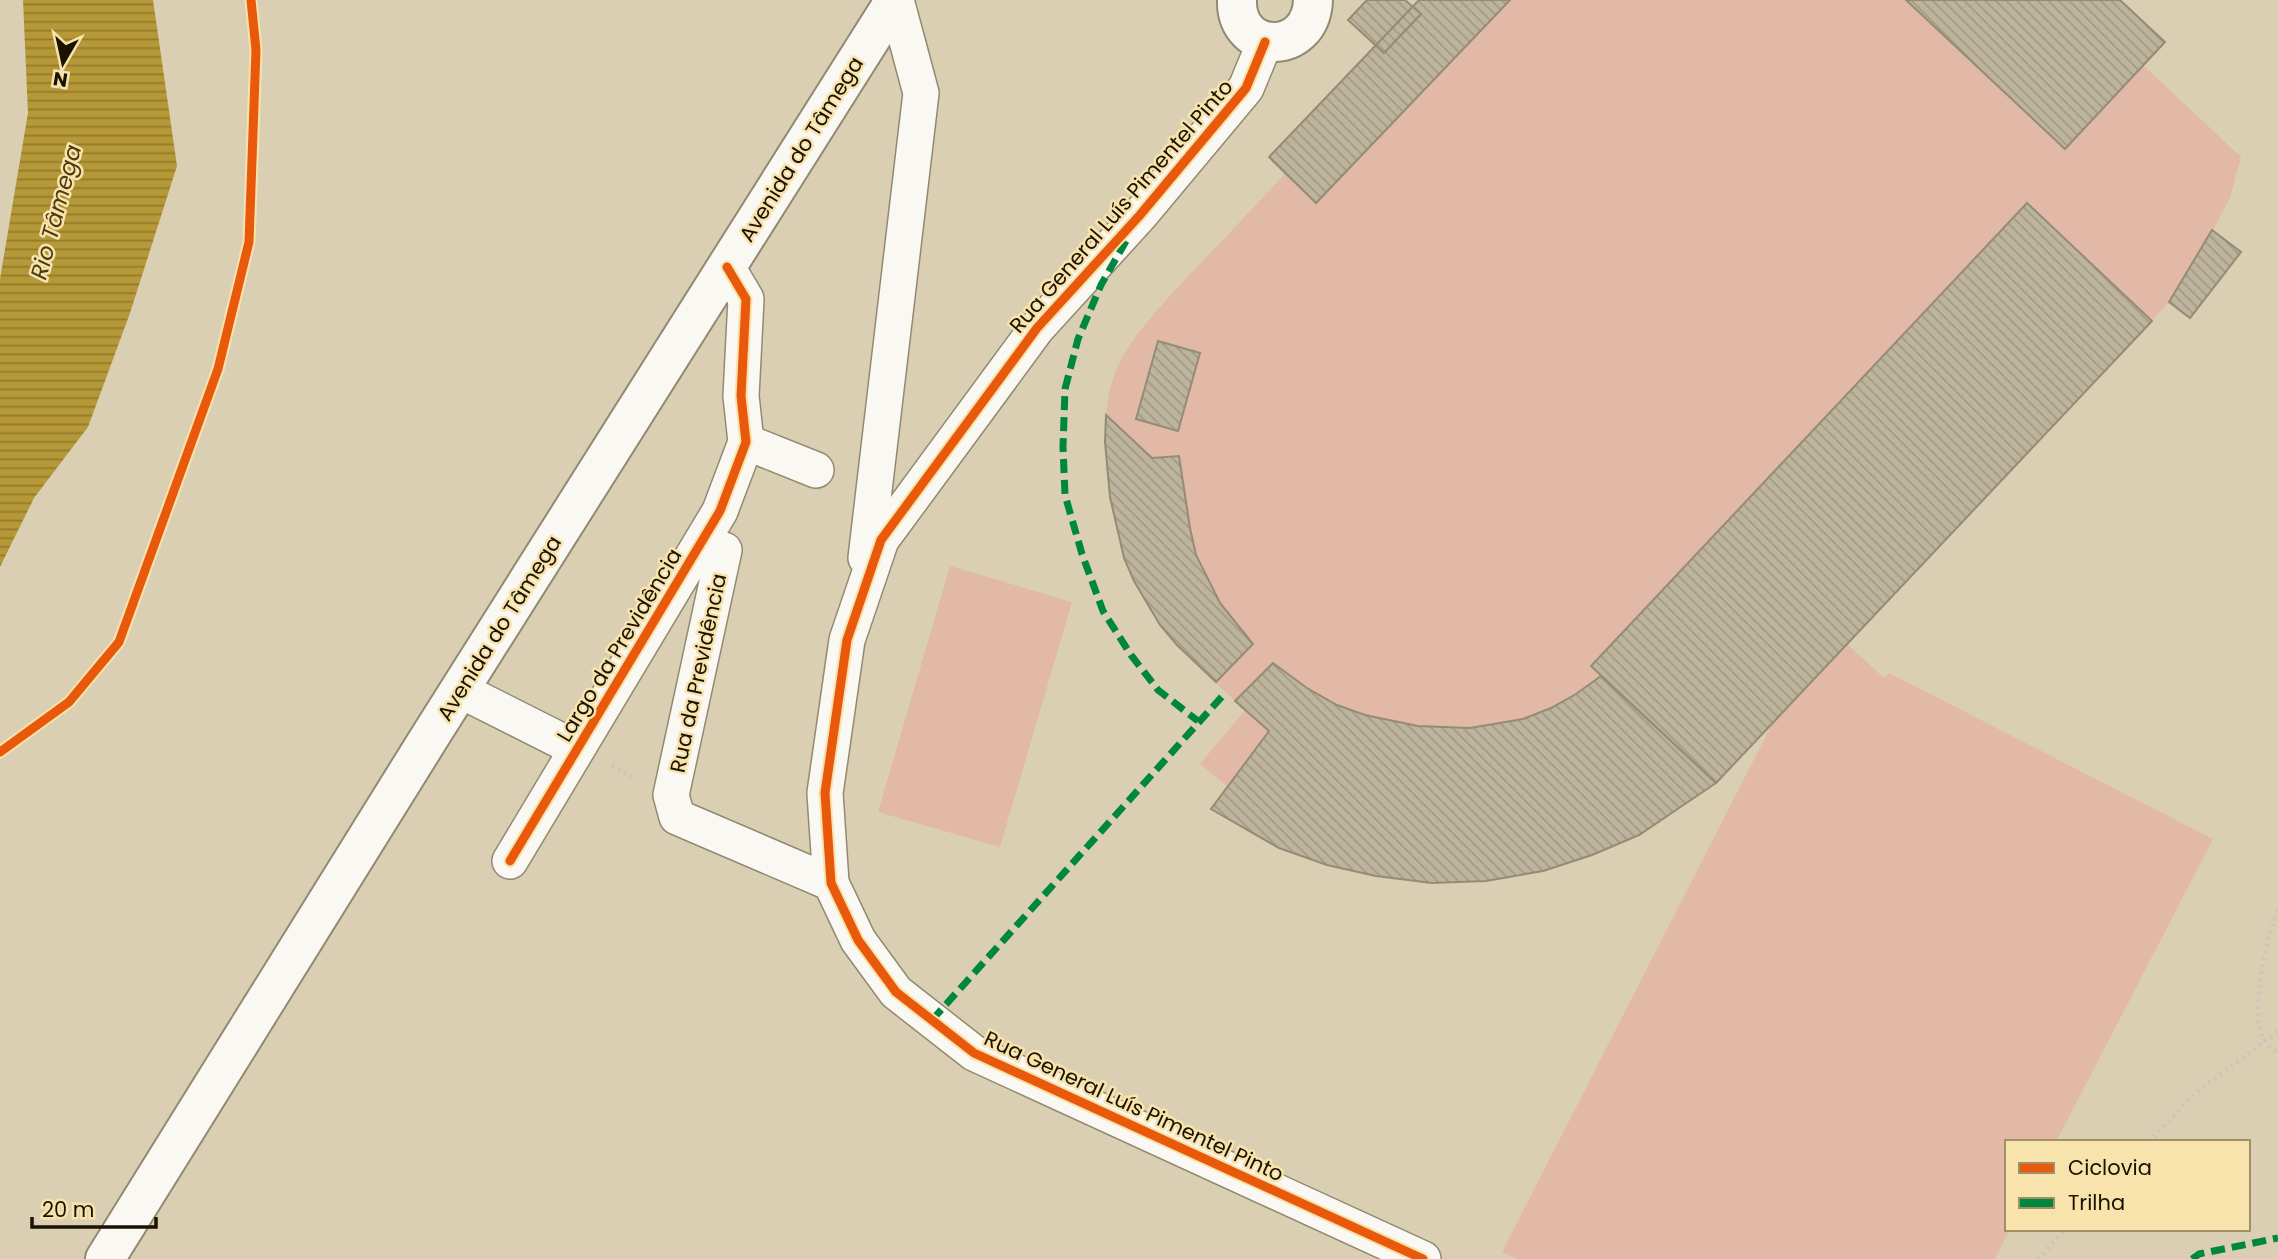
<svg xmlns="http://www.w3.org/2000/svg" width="2278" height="1259" font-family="Poppins,sans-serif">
<defs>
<pattern id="water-rules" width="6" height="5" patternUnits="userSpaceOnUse" patternTransform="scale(1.75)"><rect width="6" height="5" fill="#b59837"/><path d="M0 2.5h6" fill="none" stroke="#927b2c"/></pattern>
<pattern id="building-back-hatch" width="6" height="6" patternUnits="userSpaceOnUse" patternTransform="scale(1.75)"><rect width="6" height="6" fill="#bdb49d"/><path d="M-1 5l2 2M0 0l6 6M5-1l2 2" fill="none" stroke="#a29a85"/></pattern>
</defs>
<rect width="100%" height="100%" fill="#dacfb2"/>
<path fill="#e2b9a6" d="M 1367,0 L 1405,0 L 1412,7 L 1419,0 L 2120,0 L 2165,42 L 2143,65 L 2241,157 L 2230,198 L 2213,230 L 2241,252 L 2190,318 L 2169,302 L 1847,644 L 1884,678 L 1889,673 L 2213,839 L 2056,1142 L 2007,1142 L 2007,1229 L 2010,1229 L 1995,1259 L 1517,1259 L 1502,1252 L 1771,726 L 1716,783 L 1639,835 L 1592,855 L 1543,871 L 1486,881 L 1432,883 L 1279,848 L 1211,809 L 1227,786 L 1200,764 L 1245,710 C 1222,688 1198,667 1176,644 C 1130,592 1110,527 1106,459 C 1104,424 1105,387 1123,356 C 1142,324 1169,297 1194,270 C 1225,238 1255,206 1285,174 L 1269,157 L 1375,46 L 1348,20 Z
M 950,566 L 1072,602 L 1000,847 L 878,812 Z"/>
<path fill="url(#water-rules)" d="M 23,0 L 153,0 L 177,166 L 130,313 L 88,427 L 34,498 L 0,567 L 0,279 L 28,113 Z"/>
<path fill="url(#building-back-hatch)" stroke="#958c75" stroke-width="2" d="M 1367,0 L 1405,0 L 1421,14 L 1384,53 L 1348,20 Z
M 1419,0 L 1510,0 L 1316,203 L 1269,157 Z
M 1906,0 L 2120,0 L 2165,42 L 2065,149 Z
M 2027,203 L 2152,321 L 1716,783 L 1591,666 Z
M 2212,230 L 2241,252 L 2190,318 L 2169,302 Z
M 1158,341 L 1200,353 L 1178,431 L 1136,419 Z
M 1106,415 L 1152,458 L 1179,456 L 1190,528 L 1196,555 L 1220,603 L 1253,644 L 1216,682 L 1177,645 L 1160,625 L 1134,581 L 1124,558 L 1110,497 L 1105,442 Z
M 1273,663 L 1307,688 L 1337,705 L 1365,715 L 1418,726 L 1470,728 L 1523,719 L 1551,708 L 1576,694 L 1601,676 L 1716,783 L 1639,835 L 1592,855 L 1543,871 L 1486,881 L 1432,883 L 1376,876 L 1327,865 L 1279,848 L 1211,809 L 1269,731 L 1235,701 Z"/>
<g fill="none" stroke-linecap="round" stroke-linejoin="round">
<defs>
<path id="street" d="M 1265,42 L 1246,88 L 1140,215 L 1037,328 L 881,540 L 847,640 L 825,793 L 831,883 L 858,940 L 896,992 L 974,1053 L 1423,1259
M 746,442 L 816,470
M 724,550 L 671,795 L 677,817 L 831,883
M 866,558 L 921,93 L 896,0
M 460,690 L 577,749
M 510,861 L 720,511 L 746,442 L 741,396 L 746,299 L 727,267"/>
<path id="secondary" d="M 1237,0 C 1235,55 1311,57 1313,0
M 105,1259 L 429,738 L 895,0"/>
</defs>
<use href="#street" stroke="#928972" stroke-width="38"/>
<use href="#secondary" stroke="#928972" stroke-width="42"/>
<path stroke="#c9c5bc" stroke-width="4.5" stroke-dasharray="2 5" stroke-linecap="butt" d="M 612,766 L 636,778
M 2278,911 C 2266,936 2248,1019 2265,1042 C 2268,1046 2274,1050 2278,1053
M 2149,1142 L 2192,1096 L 2278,1031
M 2038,1259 L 2066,1229"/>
<use href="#street" stroke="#f9f8f3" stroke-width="35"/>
<use href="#secondary" stroke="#f9f8f3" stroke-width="38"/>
<path stroke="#00873e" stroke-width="7" stroke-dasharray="14 7" stroke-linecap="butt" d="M 1126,241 L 1101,285 L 1078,339 L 1065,389 L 1063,447 L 1065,495 L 1082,554 L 1103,611 L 1131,655 L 1158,690 L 1198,721
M 932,1020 L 1226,692
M 2192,1259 L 2199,1254 L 2278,1238"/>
<defs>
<path id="cycleway" d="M 1265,42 L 1246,88 L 1140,215 L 1037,328 L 881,540 L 847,640 L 825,793 L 831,883 L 858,940 L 896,992 L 974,1053 L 1423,1259
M 0,752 L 69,702 L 119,642 L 218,369 L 249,242 L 256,50 L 251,0
M 510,861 L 720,511 L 746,442 L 741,396 L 746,299 L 727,267"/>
</defs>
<use href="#cycleway" stroke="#f9e3ad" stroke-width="13"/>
<use href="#cycleway" stroke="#e8590c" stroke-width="9"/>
</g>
<g text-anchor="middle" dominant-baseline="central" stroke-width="5" stroke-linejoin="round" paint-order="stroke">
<g font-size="21" fill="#1b1301" stroke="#f9e3ad">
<text transform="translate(801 149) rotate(-58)">Avenida do Tâmega</text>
<text transform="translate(1121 206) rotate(-49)">Rua General Luís Pimentel Pinto</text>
<text transform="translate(499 628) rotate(-58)">Avenida do Tâmega</text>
<text transform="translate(619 645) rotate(-59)">Largo da Previdência</text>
<text transform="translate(698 673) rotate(-78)">Rua da Previdência</text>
<text transform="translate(1134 1106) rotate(25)">Rua General Luís Pimentel Pinto</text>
</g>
<g font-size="23" font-style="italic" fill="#4b3b10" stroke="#f9e3ad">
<text transform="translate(56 212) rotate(-75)">Rio Tâmega</text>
</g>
</g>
<rect x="2005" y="1140" width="245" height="91" fill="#f9e3ad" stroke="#a09068" stroke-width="2"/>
<rect x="2019" y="1163" width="35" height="10" fill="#e8590c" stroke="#a09068" stroke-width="2"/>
<text x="2068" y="1175" font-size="21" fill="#1b1301">Ciclovia</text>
<rect x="2019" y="1198" width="35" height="10" fill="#00873e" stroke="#a09068" stroke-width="2"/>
<text x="2068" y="1210" font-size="21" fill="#1b1301">Trilha</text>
<g transform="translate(63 63) rotate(189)" stroke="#f9e3ad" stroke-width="5" paint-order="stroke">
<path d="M0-5L12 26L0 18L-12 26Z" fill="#1b1301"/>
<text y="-10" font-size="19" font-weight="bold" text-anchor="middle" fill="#1b1301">N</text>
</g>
<path d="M32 1217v10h124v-10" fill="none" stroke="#1b1301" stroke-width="3.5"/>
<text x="42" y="1217" font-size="21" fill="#1b1301" stroke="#f9e3ad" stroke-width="5" paint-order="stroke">20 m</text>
</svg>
